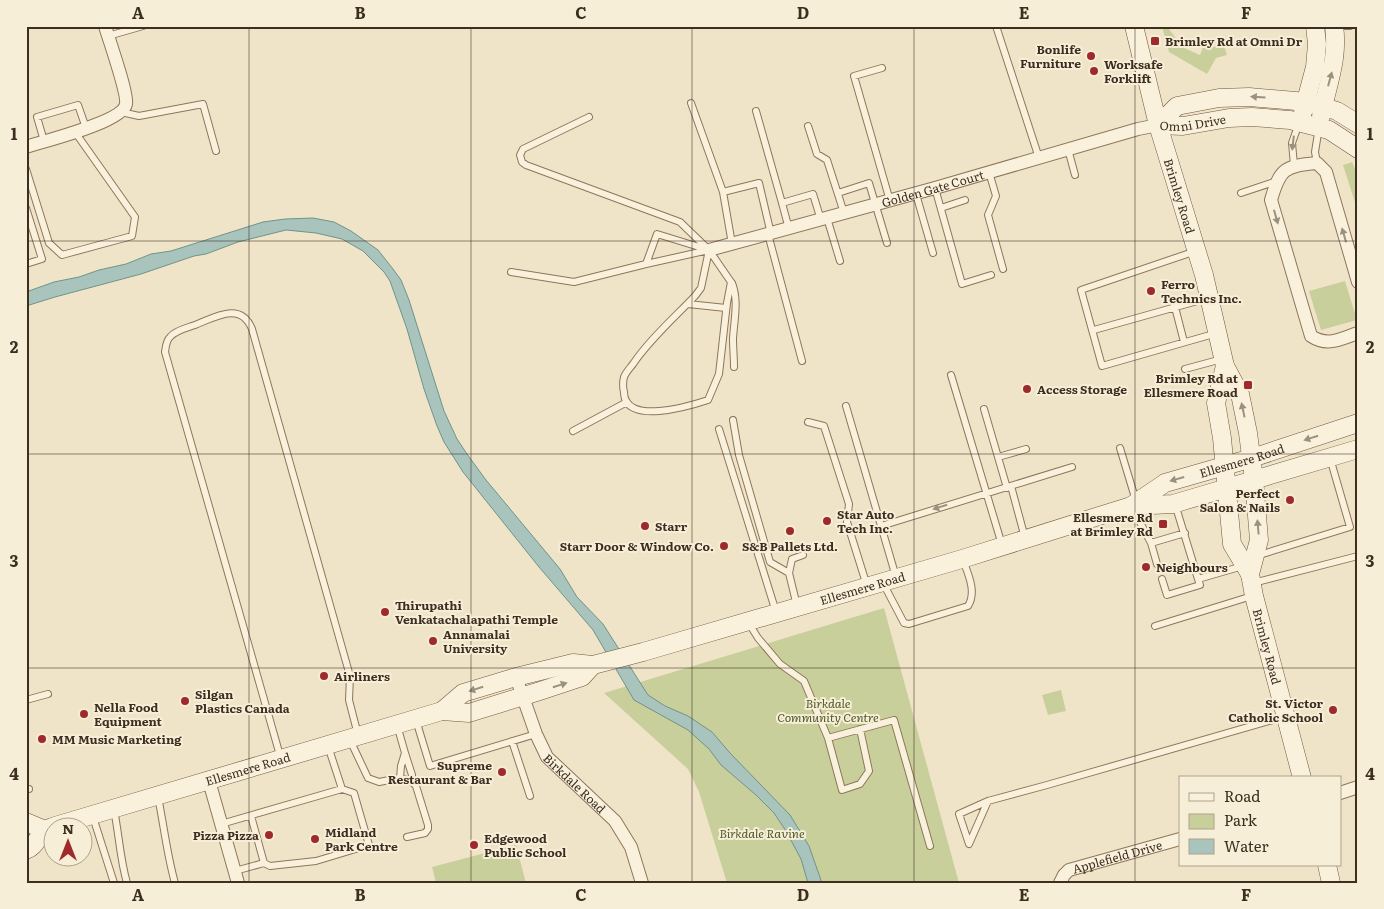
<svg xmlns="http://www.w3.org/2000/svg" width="1384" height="909" font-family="Literata,serif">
<rect width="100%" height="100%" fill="#f0e4c8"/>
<path fill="#c9cf9b" d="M 1167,26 L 1182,47 L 1200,55 L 1204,45 L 1214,47 L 1223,43 L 1227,55 L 1216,58 L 1207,74 L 1169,52 L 1162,27 Z
M 1352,162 L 1358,176 L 1358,212 L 1343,165 Z
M 1345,281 L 1357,320 L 1321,330 L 1309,291 Z
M 884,608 L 959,883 L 727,883 L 699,792 L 688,769 L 604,693 Z
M 1061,690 L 1066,711 L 1048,715 L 1042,695 Z
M 516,845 L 526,883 L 436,883 L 432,867 Z"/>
<path fill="#a9c4bc" stroke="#6f938a" d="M 313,218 L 334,222 L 351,231 L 378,250 L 393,269 L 401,280 L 409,300 L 444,411 L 457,439 L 467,454 L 486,480 L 560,569 L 577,597 L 603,624 L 648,695 L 665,706 L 688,716 L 712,732 L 730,753 L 790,815 L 809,846 L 822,883 L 808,883 L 801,859 L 786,831 L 774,813 L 756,795 L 721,765 L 709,749 L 688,730 L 634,700 L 593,630 L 539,567 L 463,472 L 444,442 L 437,426 L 424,389 L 407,329 L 390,281 L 384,272 L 363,251 L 342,239 L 316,233 L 286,230 L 238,242 L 206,254 L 194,256 L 141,274 L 55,297 L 26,306 L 26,292 L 54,282 L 79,277 L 99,270 L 126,264 L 151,254 L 171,251 L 263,222 L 285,219 Z"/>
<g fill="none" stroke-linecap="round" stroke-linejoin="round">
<defs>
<path id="lane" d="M 996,26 L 1039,158
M 1345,26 L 1350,26
M 108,36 L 143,26
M 882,68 L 854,76 L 890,201
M 691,103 L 723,192 L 732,244
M 756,111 L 782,203
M 121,112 L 139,116 L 203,104 L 216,151
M 589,117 L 523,149 L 520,155 L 522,162 L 526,165 L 680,222 L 709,250 L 731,282 L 727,303 L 719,374 L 708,400 C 690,406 624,426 624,392 C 623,388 623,381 624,377 C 626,372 630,368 633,364 C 650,339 674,318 695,296 L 701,288 L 709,250
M 808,126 L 817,154 L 827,160 L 844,213
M 44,141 L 37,117 L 78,105 L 86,128
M 1068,149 L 1075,175
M 1317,163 L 1315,152 L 1319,127
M 1294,165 L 1292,143 L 1299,123
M 26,169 L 49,243 L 62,255 L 132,236 L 135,217 L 75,132
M 989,172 L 996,196 L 988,215 L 1003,269
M 935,188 L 962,284 L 991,275
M 723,192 L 759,183 L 771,234
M 838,193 L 869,183 L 887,243
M 1241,193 L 1277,181
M 916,194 L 933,253
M 26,208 L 42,259 L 26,264
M 941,208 L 965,200
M 827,218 L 840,261
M 789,229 L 782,203 L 813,194 L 821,220
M 657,234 L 709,250 L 646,264 Z
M 768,234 L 802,361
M 1196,251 L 1081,290 L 1102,366 L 1217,333
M 511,272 L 574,282 L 646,264
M 732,283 C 739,301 734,320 733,339 C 733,348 734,357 734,367
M 688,304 L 726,308
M 1175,307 L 1184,342
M 1094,330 L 1208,298
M 1185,369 L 1222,359
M 951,375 L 1002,545
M 846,406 L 896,577
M 984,409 L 1007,488
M 733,420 L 739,455 L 770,562 L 789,573
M 808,422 L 824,426 L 849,504 L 847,522 L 867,586
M 719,429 L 776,612
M 573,431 L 627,402
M 1120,448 L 1136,501
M 998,457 L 1026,449
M 1011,486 L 1025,538
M 1175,504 L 1198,579 L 1243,566
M 1133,509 L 1151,543 L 1185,533
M 881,526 L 1072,467
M 1151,543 L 1157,564
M 1256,556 L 1350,527 L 1330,458
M 1162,579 L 1167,595 L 1200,585 L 1198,579
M 883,583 L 904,623 L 909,624 L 968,606 C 977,592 968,574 963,560
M 1253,583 L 1358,556
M 797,606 L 789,573 L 792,559 L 803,555
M 748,622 L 758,638 L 780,664 L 804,681 L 828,738 L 842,790 L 860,784 L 869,771 L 860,729
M 1155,626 L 1252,596
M 26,700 L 48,694
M 416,720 L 430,766 L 536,734
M 828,738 L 894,720 L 930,846
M 350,740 L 368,778 L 379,782 L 400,778 L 401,766 L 405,753 L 397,725
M 512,741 L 530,796
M 405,753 L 412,775
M 281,759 L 165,352 C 166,346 166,341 170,337 C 176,330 187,328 195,325 C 215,317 241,301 252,329 L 350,676 L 349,700 L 358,735
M 400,778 L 411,781 L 416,786 L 428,825 L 428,829 L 425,833 L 407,837
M 26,789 L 29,789
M 158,797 C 164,826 167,855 175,883
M 988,801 L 969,844 L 959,814 L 988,801 L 1047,785 L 1283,717
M 114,810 C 119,834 120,859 127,883
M 251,816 L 264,863 L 270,866 L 316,861 L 369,845 L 354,793 L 342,789
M 93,817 L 114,883
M 221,824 L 342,789 L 328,746
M 235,871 L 264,863"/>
<g id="street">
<path d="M 26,147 C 44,141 123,122 126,104 C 128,93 109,40 105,26"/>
<path id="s1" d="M 709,250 L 935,188 L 1138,129 L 1158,125"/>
<path d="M 1358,282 L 1326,172 L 1317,163 C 1285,166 1280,168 1271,200 L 1311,336 C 1328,347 1340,339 1358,333"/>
<path id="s2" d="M 516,677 L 536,734 L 547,757 L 615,821 L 631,847 L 642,883"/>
<path d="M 209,781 L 238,883"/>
<path d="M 1340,793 L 1358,787"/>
<path id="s3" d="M 1060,883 L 1064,875 L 1069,870 L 1180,839"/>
</g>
<g id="secondary">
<path id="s4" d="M 1134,26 L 1158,125 L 1204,275 L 1225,366 L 1240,394 L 1248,433 L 1254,479 L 1259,540 L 1250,574 L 1254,596 L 1302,778"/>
<path d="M 1303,112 L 1315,67 L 1317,44 L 1315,26"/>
<path d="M 1321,116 C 1327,86 1339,58 1334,26"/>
<path d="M 1158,125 L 1177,106 L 1219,98 L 1249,97 L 1307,102 L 1337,111 L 1358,124"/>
<path id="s5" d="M 1158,125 L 1183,126 L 1229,118 L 1252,117 L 1290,120 L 1329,130 L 1358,149"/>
<path d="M 1225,366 L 1216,403 L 1222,438 L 1232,544 L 1250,574"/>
<path id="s6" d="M 1131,506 L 1165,483 L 1252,458 L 1358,423"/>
<path id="s7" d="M 442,711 L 463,693 L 516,677 L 573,663 L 593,665 L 643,652 L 962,559 L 1131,506 L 1173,504 L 1358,449"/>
<path d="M 26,822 L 45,830"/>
<path id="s8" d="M 55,826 L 442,711 L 469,713 L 540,691 L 582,677 L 593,665"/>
<path d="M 26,850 C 38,846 37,832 52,827"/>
<path d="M 1327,865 L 1331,883"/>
</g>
</defs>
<use href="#lane" stroke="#8d765c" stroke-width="8"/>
<use href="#street" stroke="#8d765c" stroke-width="14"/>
<use href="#secondary" stroke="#6f573f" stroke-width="19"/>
<use href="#lane" stroke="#faf1dc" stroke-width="6"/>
<use href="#street" stroke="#faf1dc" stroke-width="12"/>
<use href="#secondary" stroke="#faf1dc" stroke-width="18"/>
</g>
<defs><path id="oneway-solid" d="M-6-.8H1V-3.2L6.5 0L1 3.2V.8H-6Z" transform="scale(1.25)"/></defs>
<g fill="#9c907e">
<use href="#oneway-solid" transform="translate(1330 79) rotate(-75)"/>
<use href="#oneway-solid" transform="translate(1258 97) rotate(-176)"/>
<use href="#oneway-solid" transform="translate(1293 143) rotate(97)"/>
<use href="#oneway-solid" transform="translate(1276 217) rotate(74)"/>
<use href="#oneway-solid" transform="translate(1344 235) rotate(-106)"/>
<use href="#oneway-solid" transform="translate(1243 410) rotate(-102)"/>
<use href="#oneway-solid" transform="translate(1311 438) rotate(162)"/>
<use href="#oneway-solid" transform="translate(1177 479) rotate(164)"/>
<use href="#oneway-solid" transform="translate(940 507) rotate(163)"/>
<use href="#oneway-solid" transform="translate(1258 527) rotate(-95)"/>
<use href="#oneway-solid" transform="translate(560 685) rotate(-18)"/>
<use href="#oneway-solid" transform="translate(476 689) rotate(163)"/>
</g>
<path fill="none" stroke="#3d2e20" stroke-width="1" stroke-opacity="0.55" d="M 249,26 L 249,883M 471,26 L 471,883M 692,26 L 692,883M 914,26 L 914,883M 1135,26 L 1135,883M 26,241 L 1358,241M 26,454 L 1358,454M 26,668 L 1358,668"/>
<g fill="#9e2a2b" stroke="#f7eed8" stroke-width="2">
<rect x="1150" y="36" width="10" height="10" rx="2.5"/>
<circle cx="1091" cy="56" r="5"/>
<circle cx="1094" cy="71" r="5"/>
<circle cx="1151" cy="291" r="5"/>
<rect x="1243" y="380" width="10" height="10" rx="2.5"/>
<circle cx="1027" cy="389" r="5"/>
<circle cx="1290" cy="500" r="5"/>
<circle cx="827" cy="521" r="5"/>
<rect x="1158" y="519" width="10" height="10" rx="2.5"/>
<circle cx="645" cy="526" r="5"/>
<circle cx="790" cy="531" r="5"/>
<circle cx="724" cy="546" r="5"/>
<circle cx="1146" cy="567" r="5"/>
<circle cx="385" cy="612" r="5"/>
<circle cx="433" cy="641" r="5"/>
<circle cx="324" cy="676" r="5"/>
<circle cx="185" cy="701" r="5"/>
<circle cx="1333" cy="710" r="5"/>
<circle cx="84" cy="714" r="5"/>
<circle cx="42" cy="739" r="5"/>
<circle cx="502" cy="772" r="5"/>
<circle cx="269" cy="835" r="5"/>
<circle cx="315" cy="839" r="5"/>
<circle cx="474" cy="845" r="5"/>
</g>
<g text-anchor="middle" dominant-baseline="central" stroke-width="4" stroke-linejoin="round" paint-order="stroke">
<g font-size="12" font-weight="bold" fill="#3d2e20" stroke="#f7eed8" text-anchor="start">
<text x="1165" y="41">Brimley Rd at Omni Dr</text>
<text x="1081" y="49" text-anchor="end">Bonlife<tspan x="1081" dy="14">Furniture</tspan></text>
<text x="1104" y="64">Worksafe<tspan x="1104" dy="14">Forklift</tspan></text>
<text x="1161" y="284">Ferro<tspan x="1161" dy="14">Technics Inc.</tspan></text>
<text x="1238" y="378" text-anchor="end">Brimley Rd at<tspan x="1238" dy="14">Ellesmere Road</tspan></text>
<text x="1037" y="389">Access Storage</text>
<text x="1280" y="493" text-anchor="end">Perfect<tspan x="1280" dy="14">Salon &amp; Nails</tspan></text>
<text x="837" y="514">Star Auto<tspan x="837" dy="14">Tech Inc.</tspan></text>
<text x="1153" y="517" text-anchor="end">Ellesmere Rd<tspan x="1153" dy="14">at Brimley Rd</tspan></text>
<text x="655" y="526">Starr</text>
<text x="714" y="546" text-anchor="end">Starr Door &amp; Window Co.</text>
<text x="790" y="546" text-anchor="middle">S&amp;B Pallets Ltd.</text>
<text x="1156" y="567">Neighbours</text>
<text x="395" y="605">Thirupathi<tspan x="395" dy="14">Venkatachalapathi Temple</tspan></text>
<text x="443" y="634">Annamalai<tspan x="443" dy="14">University</tspan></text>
<text x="334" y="676">Airliners</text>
<text x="195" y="694">Silgan<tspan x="195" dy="14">Plastics Canada</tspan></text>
<text x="1323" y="703" text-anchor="end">St. Victor<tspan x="1323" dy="14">Catholic School</tspan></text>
<text x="94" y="707">Nella Food<tspan x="94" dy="14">Equipment</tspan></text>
<text x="52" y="739">MM Music Marketing</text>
<text x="492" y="765" text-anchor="end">Supreme<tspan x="492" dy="14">Restaurant &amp; Bar</tspan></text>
<text x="325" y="832">Midland<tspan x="325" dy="14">Park Centre</tspan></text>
<text x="259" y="835" text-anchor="end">Pizza Pizza</text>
<text x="484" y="838">Edgewood<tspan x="484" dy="14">Public School</tspan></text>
</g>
<g font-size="12" fill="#3d2e20" stroke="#f7eed8">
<text stroke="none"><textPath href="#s5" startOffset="35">Omni Drive</textPath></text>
<text stroke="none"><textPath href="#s1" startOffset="232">Golden Gate Court</textPath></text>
<text stroke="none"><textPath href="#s4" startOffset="176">Brimley Road</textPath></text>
<text stroke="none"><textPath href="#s6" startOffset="121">Ellesmere Road</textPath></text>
<text stroke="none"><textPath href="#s7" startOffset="442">Ellesmere Road</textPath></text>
<text stroke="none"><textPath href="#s4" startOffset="641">Brimley Road</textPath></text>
<text stroke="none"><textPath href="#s8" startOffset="201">Ellesmere Road</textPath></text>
<text stroke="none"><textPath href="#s2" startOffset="124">Birkdale Road</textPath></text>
<text stroke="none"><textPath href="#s3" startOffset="66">Applefield Drive</textPath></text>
</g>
<g font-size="12" font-style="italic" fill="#4d5a26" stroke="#f7eed8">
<text x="828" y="703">Birkdale<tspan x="828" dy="14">Community Centre</tspan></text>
<text x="762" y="833">Birkdale Ravine</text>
</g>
</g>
<rect width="1384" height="909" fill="none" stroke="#f7eed8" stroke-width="55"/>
<rect x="1179" y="776" width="162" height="90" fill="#f7eed8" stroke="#ada18e"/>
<rect x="1189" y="793" width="25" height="8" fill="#faf1dc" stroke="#ada18e"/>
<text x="1224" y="802" font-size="15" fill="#3d2e20">Road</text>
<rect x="1189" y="814" width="25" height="15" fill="#c9cf9b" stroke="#ada18e"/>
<text x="1224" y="826" font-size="15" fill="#3d2e20">Park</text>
<rect x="1189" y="839" width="25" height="15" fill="#a9c4bc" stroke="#ada18e"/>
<text x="1224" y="852" font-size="15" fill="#3d2e20">Water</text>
<g transform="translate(68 842)"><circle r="24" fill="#f7eed8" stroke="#ada18e"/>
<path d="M0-4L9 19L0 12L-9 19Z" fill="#9e2a2b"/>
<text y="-8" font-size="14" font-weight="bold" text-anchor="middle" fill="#3d2e20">N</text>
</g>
<rect x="28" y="28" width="1328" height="854" fill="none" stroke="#3d2e20" stroke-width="2"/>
<g font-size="16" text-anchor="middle" font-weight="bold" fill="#3d2e20">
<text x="138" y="19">A</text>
<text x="360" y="19">B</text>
<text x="581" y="19">C</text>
<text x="803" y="19">D</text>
<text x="1024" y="19">E</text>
<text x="1246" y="19">F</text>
<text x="14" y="140">1</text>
<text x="1370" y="140">1</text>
<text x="14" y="353">2</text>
<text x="1370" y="353">2</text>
<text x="14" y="567">3</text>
<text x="1370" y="567">3</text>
<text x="14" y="780">4</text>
<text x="1370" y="780">4</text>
<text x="138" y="901">A</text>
<text x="360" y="901">B</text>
<text x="581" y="901">C</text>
<text x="803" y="901">D</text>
<text x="1024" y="901">E</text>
<text x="1246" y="901">F</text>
</g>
</svg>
